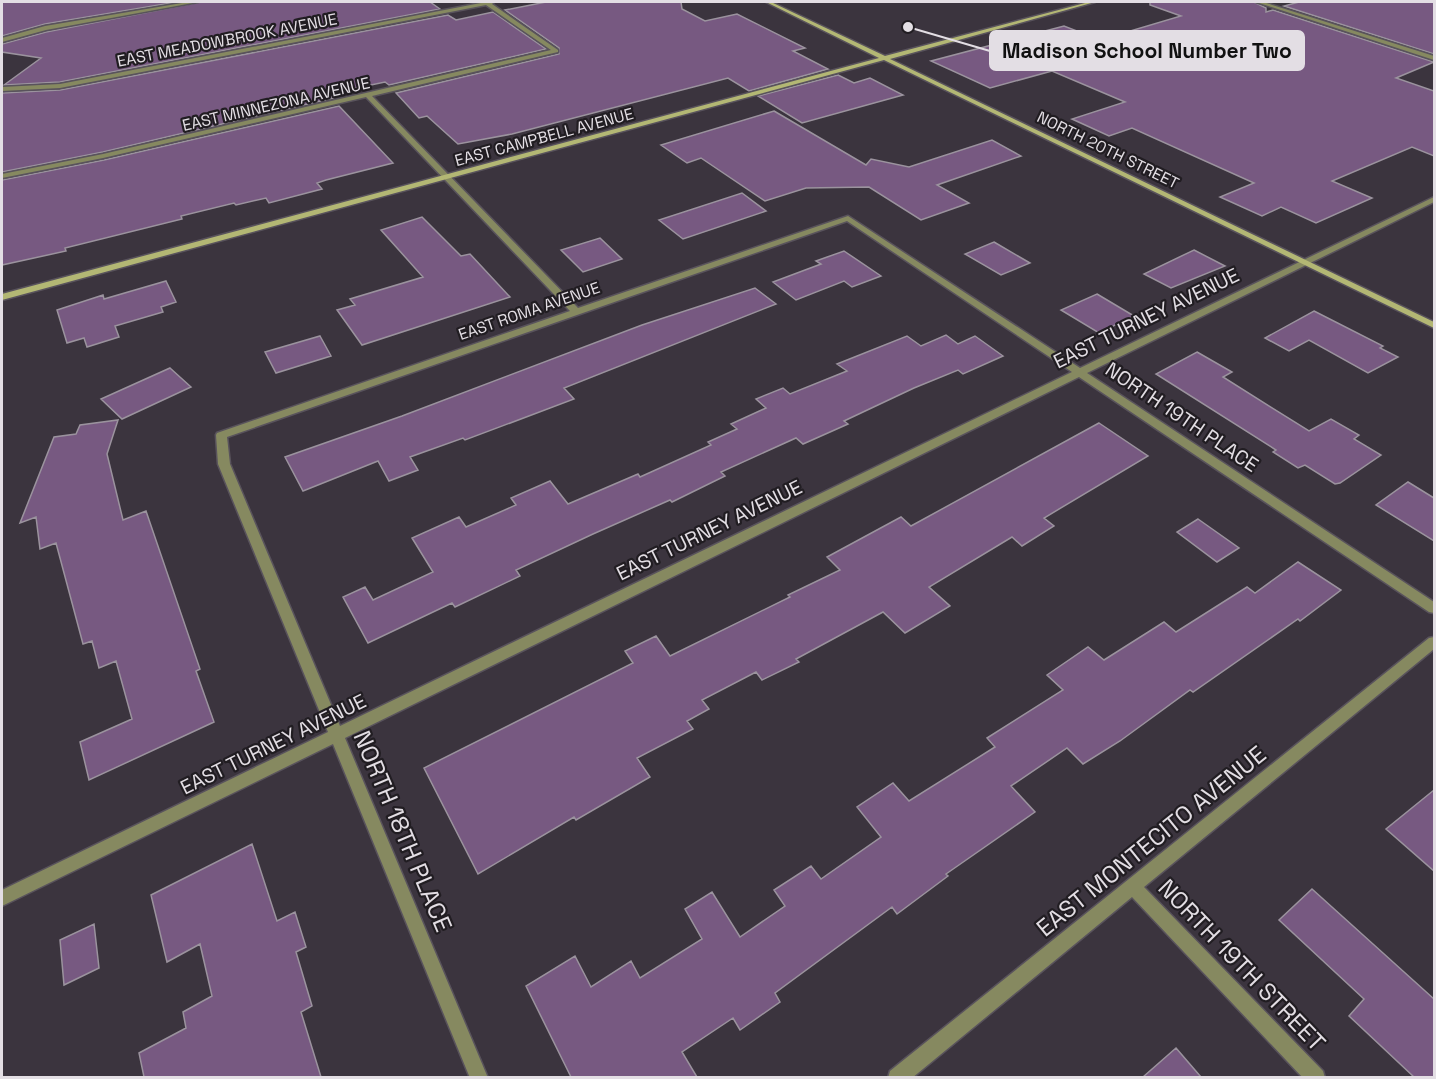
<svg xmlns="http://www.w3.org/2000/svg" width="1436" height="1079" font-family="'Space Grotesk',sans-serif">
<rect width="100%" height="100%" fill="#3b343e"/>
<path fill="#775981" stroke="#9b939e" stroke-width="1.5" d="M 2,2 L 177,2 L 45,24 L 2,36 Z
M 200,2 L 430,2 L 440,9 L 60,82 L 4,85 L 41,58 L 2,52 L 2,44 L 46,32 Z
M 546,2 L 681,2 L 682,9 L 705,21 L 737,14 L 805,48 L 793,51 L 828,69 L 749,91 L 728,78 L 512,134 L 458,144 L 427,116 L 419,118 L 396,93 L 559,54 L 559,48 L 505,10 Z
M 1150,2 L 1254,2 L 1266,8 L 1266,12 L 1273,10 L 1434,62 L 1396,78 L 1434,91 L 1434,156 L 1412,147 L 1332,181 L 1372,198 L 1316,223 L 1281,207 L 1262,216 L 1220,197 L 1254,183 L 1132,128 L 1109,136 L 1072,119 L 1125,102 L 1052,71 L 990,88 L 931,61 L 1064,26 L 1100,40 L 1181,16 L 1150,5 Z
M 1299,2 L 1434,2 L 1434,54 L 1284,6 Z
M 493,12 L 546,49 L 389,85 L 385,82 L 328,94 L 333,98 L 103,152 L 2,172 L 2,93 L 60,90 L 448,15 L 456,20 Z
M 838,75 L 854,83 L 870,78 L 903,95 L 802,123 L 758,96 Z
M 339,106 L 393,163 L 326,180 L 317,183 L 322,189 L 269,203 L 266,198 L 236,205 L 234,203 L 181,216 L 182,219 L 65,248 L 66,251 L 2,265 L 2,180 L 104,160 Z
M 774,111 L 866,165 L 871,159 L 909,167 L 992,140 L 1021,156 L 937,185 L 969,203 L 921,220 L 869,187 L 806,188 L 765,201 L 701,158 L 687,163 L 661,145 Z
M 742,193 L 766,211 L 683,239 L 659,220 Z
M 422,217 L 461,256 L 470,254 L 510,297 L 362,345 L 337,310 L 355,305 L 350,299 L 423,277 L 381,230 Z
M 600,238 L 622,259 L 583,272 L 561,250 Z
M 994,242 L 1030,263 L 1001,275 L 965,254 Z
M 1194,250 L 1225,266 L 1171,288 L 1144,274 Z
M 844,251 L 881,276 L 852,287 L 844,281 L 796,300 L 773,282 L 821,264 L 816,261 Z
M 166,281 L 176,302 L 161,307 L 163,312 L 115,326 L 119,337 L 87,347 L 84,338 L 67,343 L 57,310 L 103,295 L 104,299 Z
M 755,288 L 776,304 L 564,388 L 574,399 L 465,440 L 463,438 L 410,457 L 418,470 L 389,481 L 378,461 L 303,491 L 285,457 L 402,416 L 642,325 Z
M 1097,294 L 1134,316 L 1099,333 L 1061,310 Z
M 1314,311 L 1383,346 L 1380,348 L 1398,357 L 1368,373 L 1309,340 L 1289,351 L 1265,338 Z
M 946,335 L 958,344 L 975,336 L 1003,356 L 963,374 L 958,370 L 914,388 L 844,421 L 848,424 L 803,444 L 796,438 L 721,472 L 725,476 L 672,502 L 670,500 L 593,534 L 516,570 L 520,576 L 455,607 L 452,603 L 368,643 L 343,597 L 365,587 L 373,600 L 433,572 L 412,538 L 459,517 L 466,527 L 516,505 L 511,498 L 550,481 L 568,504 L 638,474 L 640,477 L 711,445 L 708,442 L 737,429 L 731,424 L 766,408 L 756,399 L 783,388 L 790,394 L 847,371 L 837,364 L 907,336 L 921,346 Z
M 320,336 L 331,356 L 276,373 L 265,352 Z
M 1197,352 L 1232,372 L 1223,377 L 1309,431 L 1331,419 L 1359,435 L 1354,439 L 1381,455 L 1340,483 L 1335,484 L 1305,465 L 1298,468 L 1273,452 L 1276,450 L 1156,374 Z
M 170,368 L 191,387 L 122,419 L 101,399 Z
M 118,420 L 107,454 L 123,520 L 146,511 L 200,669 L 196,671 L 214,722 L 89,780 L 80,742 L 132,719 L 116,661 L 99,668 L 92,641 L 83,644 L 56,543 L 40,549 L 36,517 L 20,523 L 54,437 L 76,434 L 80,425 Z
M 1099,423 L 1148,456 L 1044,518 L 1054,526 L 1022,546 L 1012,537 L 929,587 L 950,606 L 905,633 L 883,612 L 796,659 L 799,662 L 762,680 L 756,672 L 702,700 L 709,709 L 687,721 L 693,729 L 637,758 L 650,777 L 576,820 L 574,817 L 478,874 L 424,768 L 633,663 L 625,651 L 656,636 L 670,656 L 790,597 L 788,595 L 840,570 L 827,557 L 901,517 L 911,526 Z
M 1408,482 L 1434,498 L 1434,541 L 1376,505 Z
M 1198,519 L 1239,548 L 1217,562 L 1177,532 Z
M 1298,562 L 1341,590 L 1300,621 L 1298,619 L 1193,692 L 1190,690 L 1120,741 L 1083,764 L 1067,748 L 1011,786 L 1035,812 L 946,874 L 948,876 L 897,914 L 892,907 L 775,993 L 780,1002 L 740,1030 L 733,1018 L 682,1052 L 697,1077 L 571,1077 L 526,986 L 575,956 L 591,987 L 631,961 L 640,978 L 702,939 L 685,909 L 712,892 L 740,937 L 785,906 L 774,890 L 811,866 L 821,879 L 881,837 L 857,807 L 893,783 L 909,801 L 995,747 L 987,738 L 1063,690 L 1047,675 L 1088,647 L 1104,660 L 1164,622 L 1176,632 L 1247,587 L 1255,593 Z
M 1434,790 L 1434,871 L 1386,829 Z
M 252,844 L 277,921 L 295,912 L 306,947 L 296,952 L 312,1006 L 301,1012 L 321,1077 L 144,1077 L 139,1053 L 186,1028 L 183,1012 L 212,996 L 200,944 L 167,962 L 151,895 Z
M 1312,889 L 1434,999 L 1434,1077 L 1414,1077 L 1349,1016 L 1364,999 L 1279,920 Z
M 94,924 L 99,968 L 64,985 L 60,940 Z
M 1176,1048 L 1201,1077 L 1143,1077 Z"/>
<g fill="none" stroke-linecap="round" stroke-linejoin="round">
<defs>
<path id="street" d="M 188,2 L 198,2 L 46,30 L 2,42 L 2,38 L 45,26 Z
M 486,2 L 494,2 L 492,4 L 558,50 L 558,52 L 372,96 L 578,308 L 848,216 L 1080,368 L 1434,197 L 1434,202 L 1087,373 L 1434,602 L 1434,613 L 1429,612 L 1079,377 L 345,738 L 488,1078 L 470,1078 L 333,744 L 2,906 L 2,890 L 328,732 L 218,464 L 216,435 L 217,433 L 570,311 L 366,97 L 103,158 L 2,178 L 2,174 L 103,154 L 551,50 L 486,5 L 60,88 L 2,91 L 2,87 L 60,84 ZM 847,221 L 1072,372 L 340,726 L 230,464 L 227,437 Z
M 1256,2 L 1263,2 L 1434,56 L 1434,60 Z
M 1434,637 L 1434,649 L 1144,887 L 1323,1071 L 1325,1078 L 1303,1078 L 1132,897 L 912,1078 L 888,1078 L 890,1071 L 1429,638 Z"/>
<path id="secondary" d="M 766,2 L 771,2 L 885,56 L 1089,2 L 1095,2 L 890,59 L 1434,322 L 1434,328 L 884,60 L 2,300 L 2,294 L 879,58 Z"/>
</defs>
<use href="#street" stroke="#59535c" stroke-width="3"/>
<use href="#secondary" stroke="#59535c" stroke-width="3"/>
<use href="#street" fill="#868960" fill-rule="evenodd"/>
<use href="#secondary" fill="#b3b774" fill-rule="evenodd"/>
</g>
<g text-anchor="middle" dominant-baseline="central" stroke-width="4.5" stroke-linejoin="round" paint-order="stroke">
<g font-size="16" fill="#e3dee4" stroke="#211d22">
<text transform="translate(227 40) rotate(-11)">EAST MEADOWBROOK AVENUE</text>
<text transform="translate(276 104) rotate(-13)">EAST MINNEZONA AVENUE</text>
<text transform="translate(544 137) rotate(-15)">EAST CAMPBELL AVENUE</text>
<text transform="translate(1108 150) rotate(26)">NORTH 20TH STREET</text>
<text transform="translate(529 311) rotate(-19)">EAST ROMA AVENUE</text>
</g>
<g font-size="20" fill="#e3dee4" stroke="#211d22">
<text transform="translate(1146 318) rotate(-26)">EAST TURNEY AVENUE</text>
<text transform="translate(1182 417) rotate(34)">NORTH 19TH PLACE</text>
<text transform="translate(709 530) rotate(-26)">EAST TURNEY AVENUE</text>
<text transform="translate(273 744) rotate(-26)">EAST TURNEY AVENUE</text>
</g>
<g font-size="24" fill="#e3dee4" stroke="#211d22">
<text transform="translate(403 831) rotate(67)">NORTH 18TH PLACE</text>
<text transform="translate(1151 841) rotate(-39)">EAST MONTECITO AVENUE</text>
<text transform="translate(1242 965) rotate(46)">NORTH 19TH STREET</text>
</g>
</g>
<path fill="none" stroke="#e3dee4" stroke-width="2" d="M908 27L990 51"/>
<circle fill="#e3dee4" stroke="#211d22" stroke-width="2" cx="908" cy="27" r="6"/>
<rect fill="#e3dee4" stroke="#e3dee4" stroke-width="2" x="990" y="31" width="314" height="39" rx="6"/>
<g font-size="21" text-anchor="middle" font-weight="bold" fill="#111">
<text x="1147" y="58">Madison School Number Two</text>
</g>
<rect width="1436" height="1079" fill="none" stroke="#e3dee4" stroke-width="6"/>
</svg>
